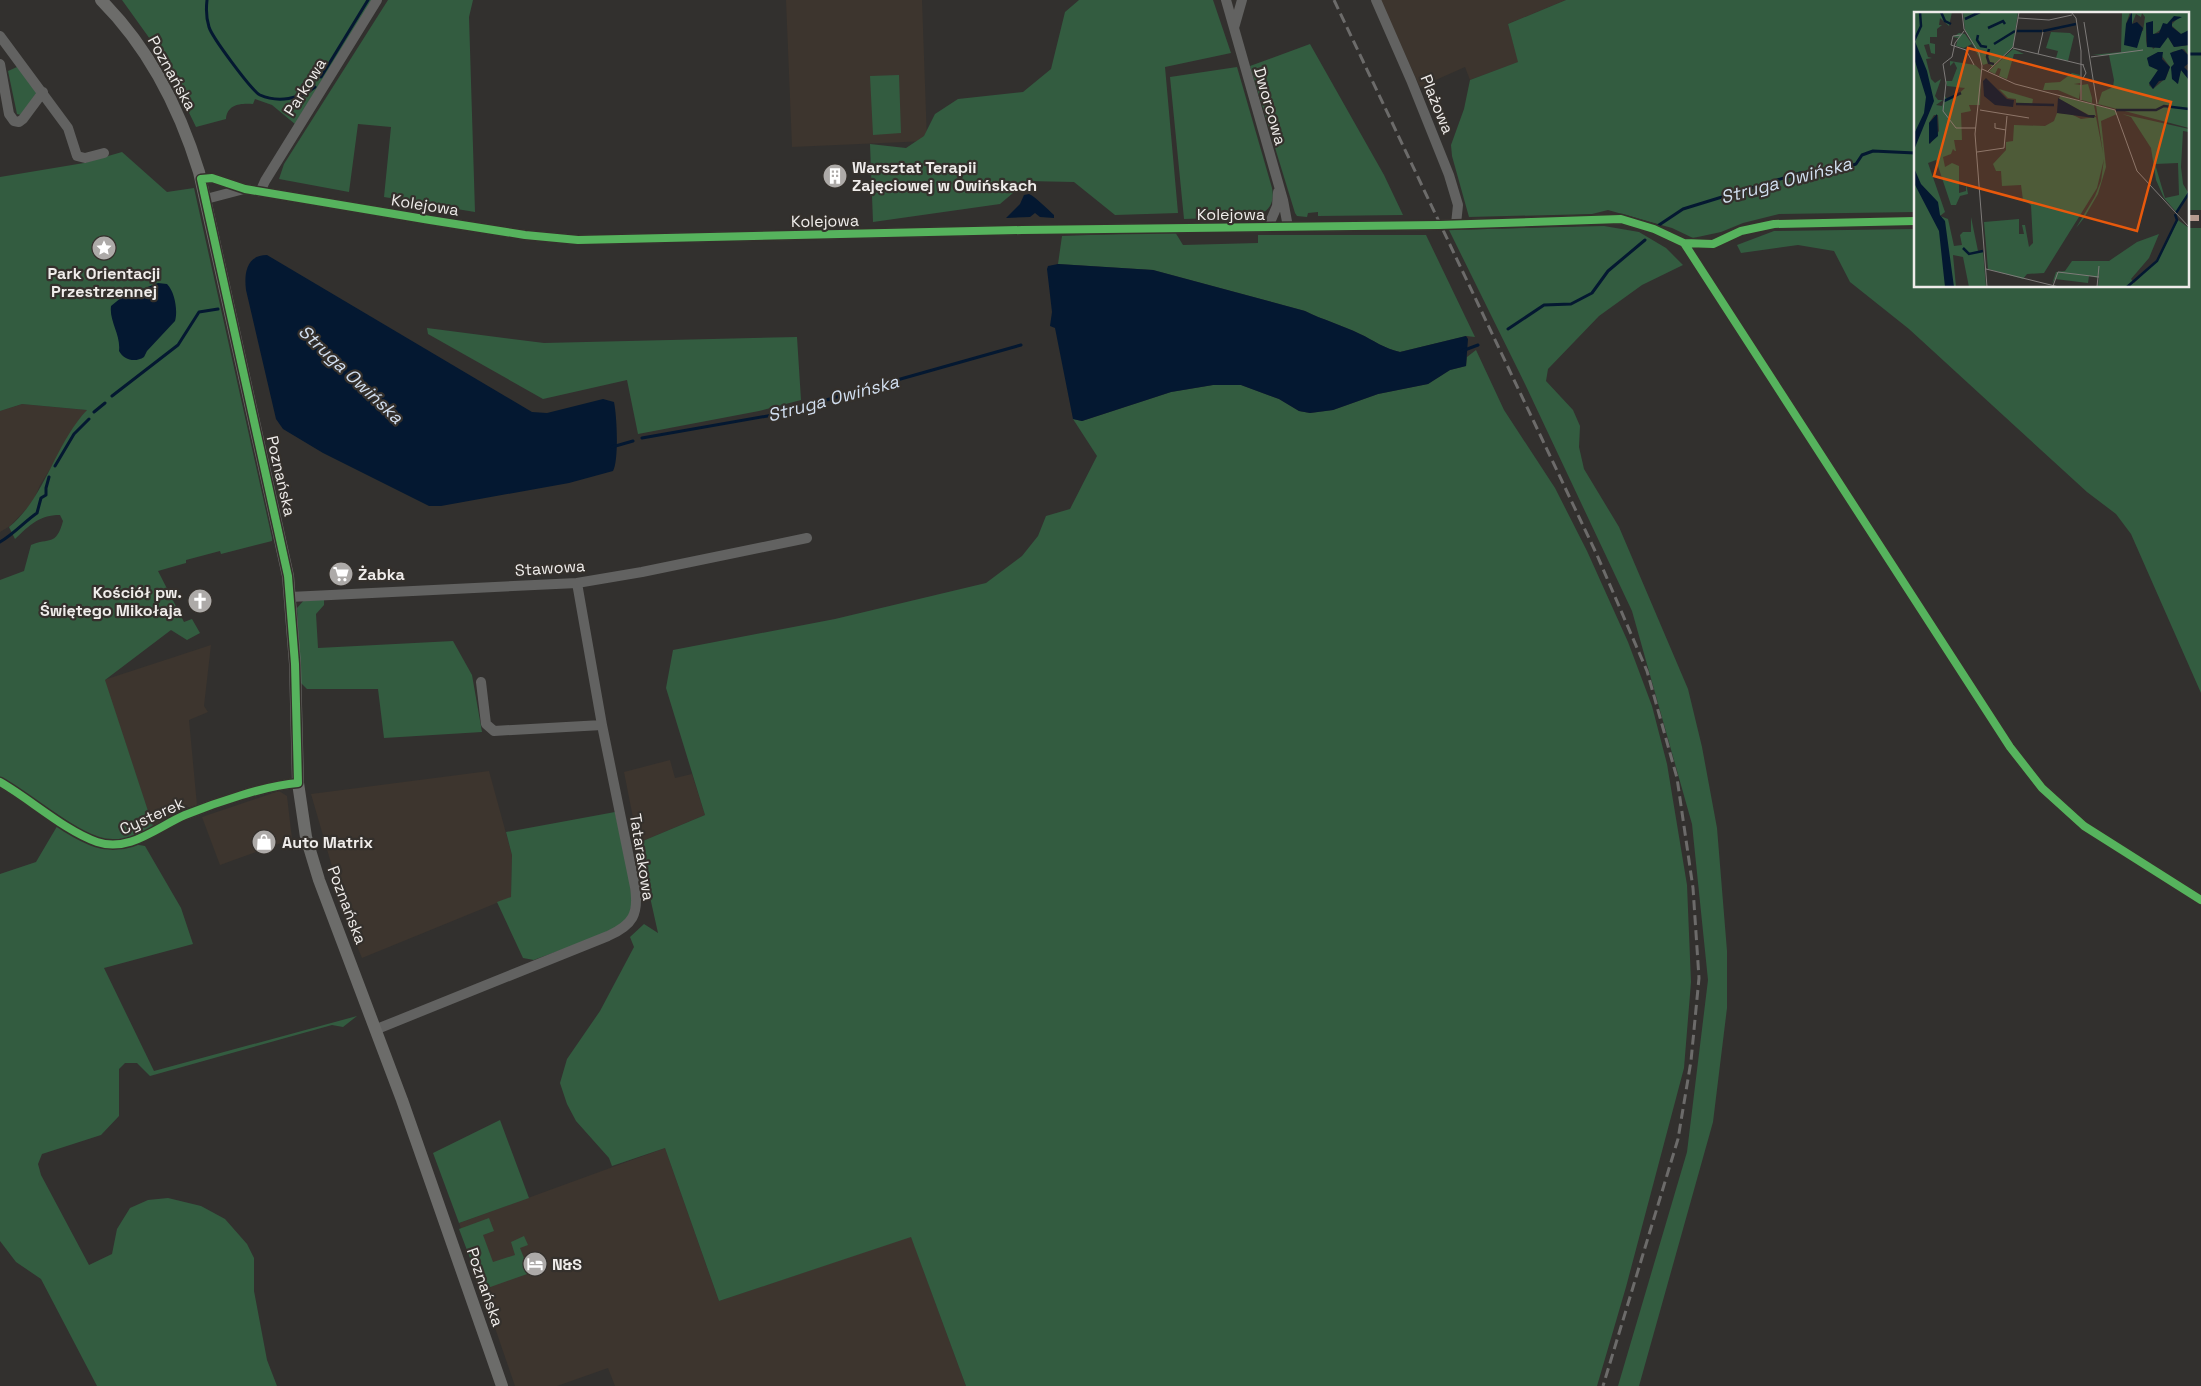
<svg xmlns="http://www.w3.org/2000/svg" width="2201" height="1386" font-family="'Space Grotesk',sans-serif">
<rect width="100%" height="100%" fill="#32302e"/>
<path fill="#3d352e" d="M 786,0 L 922,0 L 927,141 L 792,147 Z
M 1380,0 L 1566,0 L 1508,24 L 1519,62 L 1470,80 L 1465,67 L 1420,87 Z
M 22,404 L 87,410 L 40,485 L 33,502 L 10,526 L 0,532 L 0,411 Z
M 211,645 L 204,706 L 208,712 L 189,720 L 197,805 L 183,809 L 153,826 L 104,680 Z
M 670,760 L 675,778 L 692,774 L 705,815 L 638,843 L 624,772 Z
M 489,771 L 512,855 L 511,897 L 362,958 L 337,898 L 333,870 L 311,794 Z
M 279,791 L 287,796 L 292,839 L 220,865 L 202,817 Z
M 665,1148 L 719,1301 L 911,1236 L 966,1386 L 615,1386 L 608,1368 L 557,1386 L 515,1386 L 459,1223 Z"/>
<path fill="#335c40" d="M 122,0 L 372,0 L 295,124 L 272,105 L 255,99 L 253,104 C 241,103 227,104 226,119 L 196,127 L 160,53 Z
M 388,0 L 473,0 L 469,17 L 475,212 L 384,197 L 391,127 L 358,124 L 349,192 L 279,179 L 284,164 Z
M 1079,0 L 1213,0 L 1231,53 L 1165,67 L 1178,213 L 1115,215 L 1074,182 L 1027,181 L 1000,204 L 873,222 L 870,144 L 906,148 L 924,136 L 935,114 L 958,99 L 1023,92 L 1051,69 L 1065,12 Z
M 1566,0 L 2201,0 L 2201,210 L 2187,210 L 2187,14 L 1915,14 L 1915,212 L 1779,214 L 1743,223 L 1721,232 L 1693,238 L 1672,228 L 1608,210 L 1592,214 L 1469,217 L 1452,156 L 1451,145 L 1464,109 L 1470,80 L 1518,62 L 1508,24 Z
M 1310,44 L 1384,175 L 1403,215 L 1318,216 L 1318,212 L 1308,213 L 1307,217 L 1297,216 L 1295,213 L 1250,66 Z
M 17,67 L 20,68 L 37,92 L 21,115 L 17,114 L 8,71 Z
M 1237,67 L 1272,188 C 1278,219 1246,218 1225,218 L 1225,214 L 1215,214 L 1215,218 L 1184,219 L 1170,77 Z
M 899,75 L 901,133 L 873,135 L 870,76 Z
M 122,152 L 167,192 L 194,188 L 272,538 L 272,541 L 221,554 L 220,551 L 186,560 L 186,563 L 158,571 L 184,622 L 192,619 L 200,633 L 187,640 L 171,630 L 105,680 L 153,826 L 149,830 L 118,842 L 92,837 L 0,777 L 0,580 L 24,571 L 31,545 C 49,537 56,547 63,521 L 60,515 C 39,515 30,525 15,539 L 9,527 C 46,497 54,445 87,410 L 22,404 L 0,411 L 0,177 L 84,163 Z
M 1604,226 L 1639,232 L 1666,248 L 1683,265 L 1642,285 L 1599,316 L 1548,369 L 1546,381 L 1573,410 L 1580,426 L 1579,447 L 1584,469 L 1619,527 L 1688,689 L 1702,747 L 1717,828 L 1727,951 L 1727,1008 L 1713,1122 L 1639,1386 L 1618,1386 L 1687,1152 L 1708,980 L 1692,824 L 1632,611 L 1525,384 L 1449,230 Z
M 2187,228 L 2201,228 L 2201,693 L 2131,534 L 2116,514 L 2087,492 L 1909,329 L 1850,282 L 1834,251 L 1798,245 L 1741,253 L 1737,245 L 1774,231 L 1915,229 L 1915,286 L 2187,286 Z
M 1175,232 L 1183,245 L 1258,243 L 1258,235 L 1426,235 L 1475,337 L 1466,336 L 1400,352 C 1385,349 1373,340 1360,334 C 1342,325 1323,320 1305,311 L 1153,270 L 1058,264 L 1062,236 Z
M 427,328 L 544,343 L 797,337 L 801,400 L 759,411 L 638,434 L 627,380 L 543,399 L 428,334 Z
M 1476,350 L 1504,410 L 1555,488 L 1587,551 L 1628,642 L 1652,706 L 1667,764 L 1687,885 L 1691,982 L 1684,1068 L 1626,1287 L 1597,1386 L 966,1386 L 911,1237 L 719,1301 L 665,1148 L 612,1166 L 609,1158 L 576,1121 L 567,1104 L 560,1083 L 567,1059 L 600,1011 L 634,947 L 630,937 L 644,924 L 658,933 L 638,843 L 705,815 L 666,688 L 673,650 L 835,619 L 986,583 L 1022,556 L 1038,536 L 1046,516 L 1070,509 L 1097,456 L 1073,419 L 1082,421 L 1171,392 L 1213,385 L 1241,385 L 1279,399 L 1299,411 L 1310,413 L 1333,410 L 1378,394 L 1428,384 L 1450,370 L 1466,366 L 1467,357 Z
M 305,599 L 324,600 L 324,605 L 316,614 L 318,648 L 453,641 L 472,675 L 482,732 L 384,738 L 378,689 L 307,689 L 301,683 L 297,608 Z
M 615,812 C 620,836 639,898 628,918 C 620,931 551,953 534,960 L 523,958 L 497,902 L 511,897 L 512,855 L 506,832 Z
M 59,823 L 72,834 L 145,846 L 181,908 L 193,944 L 104,968 L 154,1071 L 357,1016 L 343,1027 L 332,1025 L 150,1076 L 137,1063 L 125,1063 L 119,1069 L 119,1116 L 101,1135 L 42,1154 L 38,1164 L 41,1175 L 89,1265 L 112,1254 L 117,1229 L 130,1208 L 148,1200 L 168,1198 L 201,1206 L 225,1219 L 247,1244 L 254,1258 L 254,1291 L 267,1360 L 277,1386 L 97,1386 L 41,1279 L 16,1262 L 0,1241 L 0,874 L 36,862 Z
M 500,1120 L 529,1198 L 459,1223 L 433,1153 Z
M 489,1218 L 494,1231 L 483,1235 L 493,1262 L 515,1255 L 511,1242 L 524,1236 L 528,1245 L 520,1248 L 530,1273 L 482,1290 L 459,1229 Z"/>
<path fill="#041831" d="M 1029,194 C 1036,197 1047,209 1054,215 L 1054,218 L 1040,217 L 1035,213 L 1030,217 L 1006,218 L 1020,204 L 1024,195 Z
M 267,255 L 532,412 L 547,413 L 603,399 L 614,402 C 617,416 619,460 613,471 L 569,483 L 441,506 L 429,506 L 323,453 L 283,429 L 276,419 L 246,290 C 244,274 246,255 267,255 Z
M 1058,264 L 1153,270 L 1305,311 C 1323,320 1342,325 1360,334 C 1373,340 1385,349 1400,352 L 1466,336 L 1468,339 L 1466,366 L 1450,370 L 1428,384 L 1378,394 L 1333,410 L 1310,413 L 1299,411 L 1279,399 L 1241,385 L 1213,385 L 1171,392 L 1082,421 L 1073,419 L 1055,328 L 1050,326 L 1052,312 L 1047,269 L 1048,266 Z
M 158,283 L 167,284 C 175,292 178,311 175,321 L 147,351 L 144,357 C 135,363 124,360 119,351 C 121,335 109,321 111,306 L 122,297 Z"/>
<g fill="none" stroke-linecap="round" stroke-linejoin="round">
<path stroke="#041831" stroke-width="3" d="M 207,0 C 206,9 206,18 209,27 C 212,37 251,90 260,95 C 278,103 300,99 315,87
M 2187,54 L 2201,54
M 321,77 L 368,0
M 1659,225 L 1683,209 L 1800,173 L 1844,168 L 1856,164 L 1862,155 L 1873,151 L 1915,153
M 1508,329 L 1544,305 L 1571,304 L 1592,293 L 1608,271 L 1645,240
M 1462,351 L 1478,345
M 112,396 L 178,345 L 199,312 L 218,309
M 94,412 L 105,403
M 642,438 L 773,415 L 1021,345
M 612,447 L 633,441
M 55,466 L 74,434 L 89,419
M 0,542 C 14,534 24,522 37,513 L 41,498 L 46,495 L 46,488 L 49,477"/>
<path stroke="#626261" stroke-width="10" d="M 1226,0 L 1283,200 L 1288,227
M 1376,0 L 1411,80 L 1449,175 L 1458,205 L 1456,224
M 1234,28 L 1242,0
M 0,36 L 68,128 L 77,156 L 85,158 L 104,153
M 0,64 L 9,114 L 14,121 L 19,122 L 23,119 L 43,92
M 201,179 L 212,178 L 245,189 L 430,220 L 525,235 L 578,240 L 1022,230 L 1439,225 L 1621,219 L 1654,229 L 1684,243 L 2010,747 L 2042,788 L 2084,826 L 2201,900
M 260,192 L 265,181 L 377,0
M 206,199 L 244,189
M 1268,227 L 1277,206 L 1278,192
M 290,597 L 577,583 L 642,572 L 807,538
M 481,682 L 486,724 L 494,731 L 602,725
M 0,782 C 30,799 65,831 97,842 C 129,853 157,827 185,815 C 215,803 267,785 298,783
M 377,1029 L 608,936 C 633,925 639,914 635,887 L 602,725 L 577,583"/>
<path stroke="#6c6c6a" stroke-width="12" d="M 101,0 C 149,48 179,107 199,172 L 288,576 L 295,664 L 298,783 L 306,837 L 319,880 L 402,1100 L 502,1386"/>
<path stroke="#6c6b6a" stroke-width="3" stroke-dasharray="10 5" stroke-linecap="butt" d="M 1334,0 L 1597,555 L 1647,671 L 1677,778 L 1693,888 L 1699,978 L 1691,1061 L 1678,1139 L 1603,1386"/>
<path stroke="#b69a8f" stroke-width="6" stroke-dasharray="12 6" stroke-linecap="butt" d="M 2187,218 L 2201,218"/>
<defs>
<path id="cycleway" d="M 1684,243 L 1713,244 L 1741,231 L 1774,224 L 1915,221
M 0,782 C 30,799 65,831 97,842 C 129,853 157,827 185,815 C 215,803 267,785 298,783 L 295,664 L 288,576 L 201,179 L 212,178 L 245,189 L 430,220 L 525,235 L 578,240 L 1022,230 L 1439,225 L 1621,219 L 1654,229 L 1684,243 L 2010,747 L 2042,788 L 2084,826 L 2201,900"/>
</defs>
<use href="#cycleway" stroke="#34302c" stroke-width="11"/>
<use href="#cycleway" stroke="#56b35d" stroke-width="8"/>
</g>
<defs>
<symbol id="building-disc" viewBox="-11 -11 22 22"><circle r="9.5" fill="#adaaa8" stroke="#34302c"/><path d="M-4-6H4V6H1V3H-1V6H-4ZM-2.5-4.3h1.7v1.8h-1.7ZM.8-4.3h1.7v1.8H.8ZM-2.5-1h1.7V.8h-1.7ZM.8-1h1.7V.8H.8Z" fill="#fff"/></symbol>
<symbol id="sight-disc" viewBox="-11 -11 22 22"><circle r="9.5" fill="#adaaa8" stroke="#34302c"/><path d="M0-6L1.8-2.2L6-1.7L2.9 1.2L3.7 5.4L0 3.3L-3.7 5.4L-2.9 1.2L-6-1.7L-1.8-2.2Z" fill="#fff"/></symbol>
<symbol id="supermarket-disc" viewBox="-11 -11 22 22"><circle r="9.5" fill="#adaaa8" stroke="#34302c"/><path d="M-6-5.5h2.5l.6 2H6L4.5 2H-2.5L-4.4-4H-6ZM-1.5 3.2a1.3 1.3 0 1 0 .1 0ZM3 3.2a1.3 1.3 0 1 0 .1 0Z" fill="#fff"/></symbol>
<symbol id="church-disc" viewBox="-11 -11 22 22"><circle r="9.5" fill="#adaaa8" stroke="#34302c"/><path d="M-1.2-6h2.4v3.5h3.3v2.4h-3.3V6h-2.4V-.1h-3.3v-2.4h3.3Z" fill="#fff"/></symbol>
<symbol id="shop-disc" viewBox="-11 -11 22 22"><circle r="9.5" fill="#adaaa8" stroke="#34302c"/><path d="M-5-2.5h2.3a2.7 3.5 0 0 1 5.4 0H5L5.5 6h-11ZM-1.5-2.5h3a1.5 2.3 0 0 0-3 0Z" fill="#fff"/></symbol>
<symbol id="hotel-disc" viewBox="-11 -11 22 22"><circle r="9.5" fill="#adaaa8" stroke="#34302c"/><path d="M-6-4.5h1.5V1H6V5H4.5V3h-9V5H-6ZM-4 0a1.8 1.8 0 1 1 3.6 0ZM.5 0V-2.5h3Q6-2.5 6 0Z" fill="#fff"/></symbol>
</defs>
<g fill-rule="evenodd">
<use href="#building-disc" x="821" y="162" width="28" height="28"/>
<use href="#sight-disc" x="90" y="234" width="28" height="28"/>
<use href="#supermarket-disc" x="327" y="560" width="28" height="28"/>
<use href="#church-disc" x="186" y="587" width="28" height="28"/>
<use href="#shop-disc" x="250" y="828" width="28" height="28"/>
<use href="#hotel-disc" x="521" y="1250" width="28" height="28"/>
</g>
<g text-anchor="middle" dominant-baseline="central" stroke-width="4.5" stroke-linejoin="round" paint-order="stroke">
<g font-size="16" fill="#efecea" stroke="#34302c">
<text transform="translate(172 73) rotate(61)">Poznańska</text>
<text transform="translate(305 87) rotate(-58)">Parkowa</text>
<text transform="translate(1437 104) rotate(68)">Plażowa</text>
<text transform="translate(1270 106) rotate(74)">Dworcowa</text>
<text transform="translate(425 205) rotate(9)">Kolejowa</text>
<text x="1231" y="214">Kolejowa</text>
<text transform="translate(825 221) rotate(-1)">Kolejowa</text>
<text transform="translate(281 476) rotate(77)">Poznańska</text>
<text transform="translate(550 568) rotate(-4)">Stawowa</text>
<text transform="translate(152 816) rotate(-24)">Cysterek</text>
<text transform="translate(642 857) rotate(81)">Tatarakowa</text>
<text transform="translate(347 905) rotate(69)">Poznańska</text>
<text transform="translate(485 1287) rotate(71)">Poznańska</text>
</g>
<g font-size="16" font-weight="bold" fill="#efecea" stroke="#34302c" text-anchor="start">
<text x="852" y="167">Warsztat Terapii<tspan x="852" dy="18">Zajęciowej w Owińskach</tspan></text>
<text x="104" y="273" text-anchor="middle">Park Orientacji<tspan x="104" dy="18">Przestrzennej</tspan></text>
<text x="358" y="574">Żabka</text>
<text x="182" y="592" text-anchor="end">Kościół pw.<tspan x="182" dy="18">Świętego Mikołaja</tspan></text>
<text x="282" y="842">Auto Matrix</text>
<text x="552" y="1264">N&amp;S</text>
</g>
<g font-size="18" font-style="italic" fill="#d1deef" stroke="#34302c">
<text transform="translate(1786 180) rotate(-15)">Struga Owińska</text>
<text transform="translate(351 374) rotate(43)">Struga Owińska</text>
<text transform="translate(833 398) rotate(-15)">Struga Owińska</text>
</g>
</g>
<g transform="translate(1914 12)">
<rect width="275" height="275" fill="#32302e"/>
<path d="M 0,0 L 38,0 L 35,14 L 26,6 L 25,13 L 28,13 L 23,17 L 23,25 L 16,25 L 16,31 L 21,32 L 21,42 L 17,41 L 15,32 L 10,33 L 14,45 L 18,46 L 12,47 L 17,67 L 21,71 L 27,67 L 21,84 L 24,88 L 29,88 L 22,93 L 28,94 L 31,84 L 33,87 L 41,85 L 51,76 L 33,74 L 32,69 L 38,69 L 43,56 L 40,50 L 36,54 L 36,49 L 61,53 L 67,58 L 66,93 L 55,93 L 57,99 L 47,101 L 48,128 L 40,128 L 42,139 L 62,139 L 41,139 L 39,137 L 37,142 L 29,145 L 31,155 L 38,151 L 45,154 L 45,181 L 52,179 L 52,171 L 54,182 L 46,184 L 42,193 L 37,193 L 22,148 L 14,151 L 31,200 L 26,204 L 34,207 L 40,234 L 48,233 L 46,223 L 49,220 L 57,220 L 57,205 L 64,239 L 69,239 L 72,275 L 55,275 L 49,245 L 39,243 L 42,275 L 0,275 ZM 20,103 L 24,103 L 25,119 L 16,132 L 15,111 ZM 104,0 L 99,35 L 78,55 L 75,51 L 69,53 L 51,18 L 49,1 ZM 208,0 L 216,0 L 212,12 L 229,19 L 231,5 L 228,1 L 227,5 L 222,2 L 218,12 L 218,0 L 275,0 L 275,18 L 271,21 L 267,22 L 257,13 L 266,4 L 239,23 L 239,10 L 232,11 L 232,28 L 233,35 L 238,34 L 239,37 L 254,25 L 260,35 L 275,33 L 275,44 L 270,37 L 258,40 L 260,52 L 257,56 L 263,72 L 267,58 L 275,68 L 275,116 L 184,92 L 188,80 L 199,75 L 200,68 L 195,43 L 178,43 L 207,40 ZM 245,40 L 256,55 L 252,66 L 239,77 L 235,73 L 244,58 L 236,54 L 233,46 ZM 137,20 L 156,21 L 160,24 L 154,49 L 142,46 L 144,39 L 132,36 ZM 45,21 L 51,22 L 58,32 L 50,36 L 42,34 L 44,26 L 39,25 ZM 99,37 L 110,42 L 100,42 L 93,67 L 85,64 L 87,57 L 84,56 L 81,62 L 75,59 ZM 158,61 L 166,63 L 166,71 L 160,72 L 167,73 L 165,87 L 144,78 L 129,78 L 131,71 L 146,70 ZM 174,72 L 178,86 L 178,91 L 168,88 L 168,73 ZM 85,77 L 119,87 L 118,93 L 102,92 L 102,87 L 94,86 ZM 146,84 L 180,93 L 182,104 L 175,103 L 145,87 ZM 182,93 L 200,98 L 203,102 L 187,109 L 192,155 L 184,182 L 170,206 L 162,216 L 181,184 L 187,169 L 190,147 L 183,176 L 130,261 L 113,262 L 109,267 L 74,257 L 70,210 L 105,207 L 105,222 L 110,222 L 108,213 L 111,213 L 115,235 L 119,231 L 117,193 L 109,188 L 107,173 L 88,174 L 87,159 L 82,159 L 79,152 L 92,138 L 92,130 L 99,129 L 100,113 L 131,114 L 140,109 L 143,101 L 157,102 L 167,107 L 182,105 L 189,141 ZM 208,102 L 275,117 L 275,120 L 269,119 L 267,155 L 269,172 L 275,182 L 263,201 L 250,186 L 242,168 L 237,136 L 217,105 ZM 264,151 L 265,183 L 251,186 L 241,152 ZM 264,208 L 275,216 L 275,275 L 184,275 L 185,262 L 184,266 L 175,264 L 174,271 L 141,267 L 138,272 L 142,260 L 151,259 L 158,249 L 195,249 L 223,230 L 245,222 L 235,246 L 217,267 L 220,271 L 244,248 Z" fill="#335c40" fill-rule="evenodd"/>
<path d="M 218,0 L 218,12 L 223,10 L 229,16 L 223,36 L 210,33 L 212,12 ZM 260,4 L 268,5 L 258,10 L 258,15 L 267,22 L 275,18 L 275,33 L 260,35 L 254,25 L 246,36 L 233,35 L 232,11 L 239,9 L 239,22 L 245,21 L 249,11 L 253,12 ZM 0,27 L 13,59 L 20,89 L 0,138 L 0,122 L 10,101 L 12,85 L 0,46 ZM 268,37 L 275,44 L 275,51 L 270,55 L 275,60 L 275,68 L 267,58 L 264,72 L 258,67 L 257,55 L 260,52 L 256,41 ZM 244,40 L 249,40 L 248,47 L 256,55 L 251,68 L 245,69 L 239,77 L 235,71 L 244,58 L 235,54 L 233,46 ZM 72,66 L 93,87 L 100,88 L 99,95 L 81,93 L 70,84 L 69,69 ZM 144,86 L 174,103 L 181,103 L 180,106 L 143,101 ZM 23,102 L 24,124 L 15,132 L 15,111 ZM 0,156 L 7,172 L 24,190 L 26,203 L 31,209 L 40,275 L 31,275 L 25,219 L 0,171 Z" fill="#041831"/>
<path fill="none" stroke="#041831" stroke-width="2.5" d="M 27,0 L 31,9 L 37,12M 51,7 L 66,0M 74,16 L 89,9 L 91,12M 103,19 L 128,19M 129,19 L 162,12M 64,23 L 63,28 L 67,34 L 73,35M 0,29 L 7,14 L 6,0M 80,32 L 101,19M 75,37 L 73,45 L 75,51 L 80,52M 30,89 L 47,81M 102,92 L 140,93M 202,98 L 242,98 L 250,94 L 275,97M 262,201 L 275,181M 49,236 L 55,242 L 69,239M 213,275 L 243,249 L 263,208 L 261,202"/>
<path fill="none" stroke="#7e7b79" stroke-width="1" d="M 48,0 L 50,17 L 65,41 L 68,54 L 61,122 L 73,275M 157,0 L 162,6 L 167,39 L 167,88M 104,6 L 135,8 L 158,3M 170,10 L 183,92M 50,19 L 41,31 L 38,45 L 29,52 L 32,71 L 29,99 L 42,116 L 62,116M 47,23 L 39,24 L 37,33 L 52,38 L 60,53M 99,36 L 170,53M 124,42 L 129,20M 177,45 L 229,38M 68,57 L 101,72 L 201,98 L 223,159 L 275,215M 74,59 L 99,35 L 105,0M 168,68 L 172,61 L 169,53M 66,98 L 115,106M 81,111 L 81,116 L 92,118M 63,140 L 90,136 L 93,104M 72,257 L 145,275M 139,274 L 144,260 L 185,265M 183,275 L 185,254"/>
<path fill="#e8590c" fill-opacity="0.15" stroke="#e8590c" stroke-width="2.5" d="M 54,36 L 257,90 L 223,219 L 20,164 Z"/>
<rect width="275" height="275" fill="none" stroke="#efecea" stroke-width="2.5"/>
</g>
</svg>
